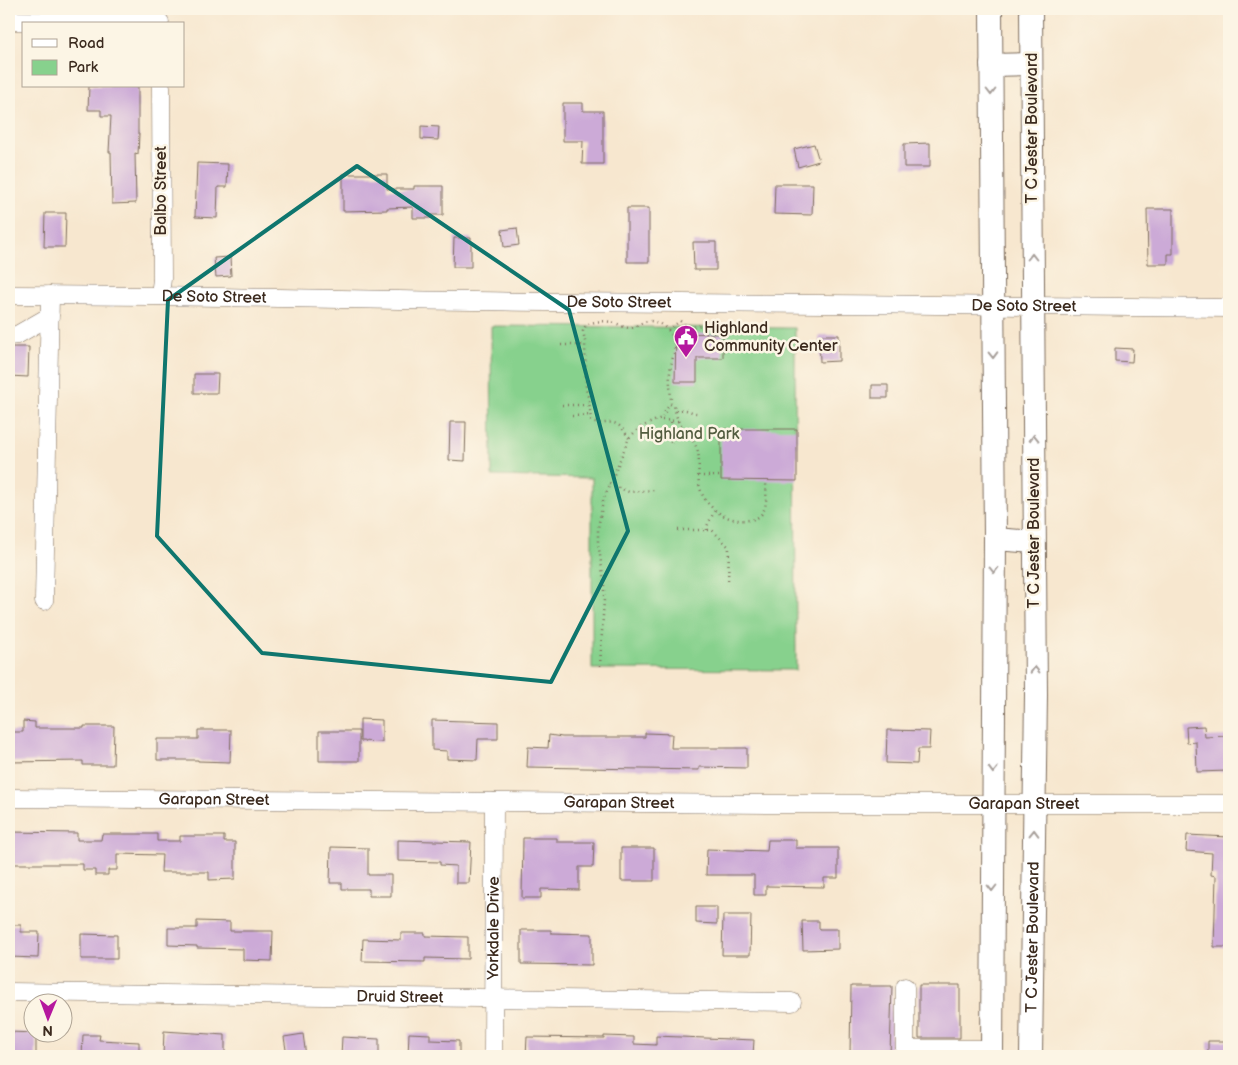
<svg xmlns="http://www.w3.org/2000/svg" width="1238" height="1065" font-family="'Balsamiq Sans',sans-serif">
<rect width="100%" height="100%" fill="#fcf5e5"/>
<filter id="ink" filterUnits="userSpaceOnUse"><feTurbulence type="fractalNoise" baseFrequency=".02" numOctaves="2"/><feDisplacementMap in="SourceGraphic" scale="10" xChannelSelector="R" yChannelSelector="G"/><feConvolveMatrix kernelMatrix="1 2 1 2 8 2 1 2 1" color-interpolation-filters="sRGB"/></filter>
<filter id="wash" filterUnits="userSpaceOnUse"><feTurbulence type="fractalNoise" baseFrequency=".0096" numOctaves="4" result="noise"/><feDisplacementMap in="SourceGraphic" scale="20" xChannelSelector="R" yChannelSelector="G"/><feGaussianBlur stdDeviation="1.12" result="paint"/><feColorMatrix in="noise" values="0 0 0 0 0 0 0 0 0 0 0 0 0 0 0 0 0 1.4 0 .05"/><feComposite in="paint" operator="in"/></filter>
<g filter="url(#wash)">
<rect width="100%" height="100%" fill="#f7e7cf"/>
<path fill="#87d18d" stroke="#617e56" d="M 491,326 L 795,328 L 796,670 L 592,669 L 592,478 L 492,476 Z"/>
<g id="blocks">
<path fill="#ccaad7" d="M 89,86 L 138,86 L 138,134 L 139,134 L 138,154 L 135,153 L 136,203 L 112,204 L 111,152 L 109,152 L 111,116 L 101,116 L 101,110 L 88,110 Z
M 563,103 L 583,103 L 583,111 L 603,111 L 603,164 L 582,164 L 583,141 L 563,141 Z
M 421,126 L 439,127 L 438,140 L 421,139 Z
M 930,143 L 930,167 L 904,167 L 904,144 Z
M 814,144 L 819,161 L 798,167 L 794,149 Z
M 197,163 L 228,164 L 227,187 L 218,187 L 217,218 L 195,217 Z
M 343,174 L 387,174 L 387,189 L 414,189 L 414,186 L 443,186 L 443,215 L 431,215 L 431,218 L 413,218 L 413,207 L 387,208 L 387,210 L 343,211 Z
M 775,184 L 813,184 L 812,215 L 774,214 Z
M 627,208 L 649,208 L 649,262 L 627,262 Z
M 1147,209 L 1173,209 L 1173,254 L 1168,254 L 1168,264 L 1148,264 Z
M 45,213 L 66,213 L 65,247 L 44,247 Z
M 517,228 L 519,245 L 504,247 L 502,230 Z
M 454,238 L 471,238 L 471,267 L 453,267 Z
M 693,242 L 716,242 L 716,270 L 694,270 Z
M 230,257 L 231,276 L 216,277 L 214,258 Z
M 676,333 L 723,334 L 723,358 L 697,358 L 697,382 L 675,382 Z
M 819,335 L 839,335 L 839,361 L 820,362 Z
M 10,347 L 29,347 L 28,377 L 9,376 Z
M 1115,348 L 1133,349 L 1132,362 L 1115,361 Z
M 194,374 L 218,374 L 217,393 L 194,393 Z
M 872,385 L 888,385 L 888,398 L 872,398 Z
M 450,422 L 466,422 L 465,461 L 449,460 Z
M 721,429 L 797,429 L 797,481 L 721,480 Z
M 360,719 L 382,720 L 382,742 L 360,741 Z
M 432,720 L 498,722 L 498,739 L 478,739 L 477,760 L 447,759 L 447,751 L 432,750 Z
M 23,721 L 35,722 L 35,728 L 84,728 L 84,726 L 114,726 L 113,765 L 83,765 L 83,761 L 9,762 L 9,732 L 23,732 Z
M 1204,726 L 1205,737 L 1227,736 L 1228,771 L 1197,772 L 1196,742 L 1187,743 L 1186,727 Z
M 198,730 L 231,730 L 230,762 L 198,761 L 198,760 L 157,760 L 157,739 L 198,739 Z
M 887,730 L 930,731 L 929,749 L 918,749 L 917,764 L 886,763 Z
M 319,731 L 359,731 L 359,761 L 319,761 Z
M 645,733 L 672,734 L 671,748 L 747,748 L 747,768 L 699,767 L 699,770 L 527,767 L 528,747 L 548,748 L 549,735 L 562,737 L 645,737 Z
M 9,832 L 77,833 L 77,840 L 101,840 L 102,834 L 157,834 L 157,841 L 180,841 L 180,836 L 224,836 L 224,842 L 235,842 L 235,879 L 209,880 L 209,872 L 161,872 L 162,855 L 117,854 L 117,870 L 108,870 L 108,875 L 95,875 L 95,870 L 83,870 L 83,864 L 9,864 Z
M 1187,835 L 1229,837 L 1229,947 L 1214,947 L 1216,876 L 1211,875 L 1212,853 L 1186,851 Z
M 523,838 L 557,838 L 557,842 L 594,842 L 593,867 L 579,867 L 579,890 L 541,889 L 541,898 L 522,898 Z
M 398,840 L 471,842 L 469,883 L 456,883 L 456,866 L 440,865 L 440,862 L 398,861 Z
M 768,840 L 796,840 L 796,848 L 838,848 L 838,878 L 824,878 L 824,887 L 766,886 L 766,895 L 754,895 L 754,875 L 706,875 L 707,849 L 767,851 Z
M 331,847 L 368,848 L 368,875 L 391,875 L 391,896 L 369,896 L 369,889 L 342,889 L 342,883 L 330,883 Z
M 621,848 L 654,848 L 654,881 L 621,881 Z
M 696,907 L 717,907 L 717,924 L 696,923 Z
M 723,915 L 751,915 L 750,955 L 722,955 Z
M 197,921 L 230,922 L 230,931 L 273,931 L 272,961 L 243,960 L 243,949 L 197,948 L 197,946 L 168,945 L 168,928 L 197,928 Z
M 802,921 L 819,921 L 819,929 L 838,929 L 838,949 L 803,950 Z
M 9,925 L 21,925 L 21,932 L 39,932 L 38,958 L 9,957 Z
M 521,930 L 551,930 L 551,933 L 592,934 L 592,965 L 521,964 Z
M 401,933 L 425,933 L 425,936 L 468,937 L 468,959 L 425,958 L 425,962 L 362,961 L 363,939 L 401,940 Z
M 81,934 L 117,935 L 117,959 L 81,959 Z
M 919,985 L 960,985 L 960,1038 L 919,1038 Z
M 851,986 L 892,986 L 890,1056 L 850,1056 Z
M 164,1031 L 225,1035 L 225,1056 L 163,1056 Z
M 9,1032 L 36,1033 L 36,1056 L 9,1056 Z
M 409,1033 L 430,1034 L 430,1040 L 459,1041 L 459,1056 L 408,1056 Z
M 303,1034 L 306,1056 L 287,1056 L 284,1037 Z
M 83,1035 L 100,1035 L 99,1040 L 139,1042 L 139,1056 L 82,1056 Z
M 604,1036 L 634,1037 L 634,1044 L 656,1045 L 656,1036 L 754,1040 L 753,1055 L 736,1054 L 736,1056 L 526,1056 L 527,1037 L 604,1038 Z
M 342,1037 L 379,1039 L 379,1056 L 341,1056 Z
M 1208,1041 L 1229,1041 L 1229,1056 L 1208,1056 Z"/>
</g>
</g>
<g filter="url(#ink)">
<use href="#blocks" fill-opacity="0" stroke="#7d6c5c" stroke-width="1"/>
<g fill="none" stroke-linecap="round" stroke-linejoin="round">
<defs>
<g id="minor">
<path d="M 9,21 L 160,22"/>
<path id="s1" d="M 9,295 C 193,295 377,301 561,302 C 784,303 1006,306 1229,308"/>
<path d="M 160,295 L 162,279 L 161,86"/>
<path d="M 9,336 L 17,335 L 50,316"/>
<path d="M 44,601 L 50,295"/>
<path id="s2" d="M 9,798 L 769,804 L 1229,804"/>
<path id="s3" d="M 9,992 L 792,1002"/>
<path d="M 905,1049 L 992,1049"/>
<path id="s4" d="M 493,1056 L 494,802"/>
<path d="M 905,1056 L 905,987"/>
</g>
<g id="major">
<path d="M 991,9 L 995,539 L 992,1056"/>
<path d="M 991,65 L 1031,64"/>
<path d="M 995,539 L 1034,542"/>
<path id="s5" d="M 1031,1056 L 1036,695 L 1031,9"/>
</g>
</defs>
<use href="#minor" stroke="#7d6c5c" stroke-width="19"/>
<use href="#major" stroke="#7d6c5c" stroke-width="24"/>
<path stroke="#7d6c5c" stroke-width="2.5" stroke-dasharray="1 4" stroke-linecap="butt" d="M 668,330 L 680,321 C 695,332 700,324 714,320
M 561,345 L 585,345
M 562,405 L 589,405
M 676,411 C 688,407 690,414 700,413
M 572,416 L 590,415
M 678,421 L 662,420 L 661,418 L 670,404 L 674,406 C 675,410 676,416 678,420 C 682,430 693,437 697,449 C 701,460 697,472 699,483 C 702,506 726,523 749,520 C 770,518 766,496 766,480
M 629,438 C 626,434 623,428 618,425 C 610,419 600,427 591,421 L 589,400 L 586,389 L 585,341 L 583,331 L 586,325 C 597,320 609,320 620,325 C 624,327 627,328 631,328 C 637,327 642,321 649,321 C 655,321 659,323 663,326 C 683,340 672,353 670,372 C 669,382 671,393 671,403
M 671,443 L 671,420
M 698,476 L 721,476
M 609,484 L 629,492 L 655,490
M 678,530 L 712,530 L 729,547 L 728,582
M 707,530 L 707,526 L 715,510
M 600,666 L 604,599 L 604,582 L 598,542 L 598,528 L 603,501 L 629,438 L 639,428 L 661,418"/>
<use href="#minor" stroke="#fff" stroke-width="18"/>
<use href="#major" stroke="#fff" stroke-width="22"/>
</g>
<defs><path id="oneway-chevron" d="M-2-3.5L2.5 0L-2 3.5" fill="none" stroke-width="1.6" stroke-linecap="round" stroke-linejoin="round" transform="scale(1.25)"/></defs>
<g stroke="#a79f9a">
<use href="#oneway-chevron" transform="translate(991 92) rotate(90)"/>
<use href="#oneway-chevron" transform="translate(1032 257) rotate(-90)"/>
<use href="#oneway-chevron" transform="translate(993 355) rotate(89)"/>
<use href="#oneway-chevron" transform="translate(1034 438) rotate(-91)"/>
<use href="#oneway-chevron" transform="translate(994 570) rotate(90)"/>
<use href="#oneway-chevron" transform="translate(1035 670) rotate(-91)"/>
<use href="#oneway-chevron" transform="translate(993 770) rotate(91)"/>
<use href="#oneway-chevron" transform="translate(1034 833) rotate(-89)"/>
<use href="#oneway-chevron" transform="translate(992 888) rotate(90)"/>
</g>
</g>
<path fill="none" stroke="#0f766e" stroke-width="4" stroke-linejoin="round" d="M 357,166 L 569,310 L 628,531 L 551,682 L 262,653 L 157,536 L 168,300 Z"/>
<defs>
<symbol id="civic-pin" viewBox="-11 -11 22 30"><path d="M0 17L-7.5 6A9.5 9.5 0 1 1 7.5 6Z" fill="#b5179e" stroke="#fcf5e5"/><path d="M-.6-6.5H3V-4.5H.6V-3L4-1V1h2V6H-6V1h2V-1L-.6-3ZM-1.2 2.5V6h2.4V2.5Z" fill="#fff"/></symbol>
</defs>
<g fill-rule="evenodd">
<use href="#civic-pin" x="672" y="323" width="28" height="38"/>
</g>
<g text-anchor="middle" dominant-baseline="central" stroke-width="5" stroke-linejoin="round" paint-order="stroke">
<g font-size="16" fill="#3b2a1e" stroke="#fcf5e5">
<text transform="translate(1032 128) rotate(-90)">T C Jester Boulevard</text>
<text transform="translate(161 191) rotate(-90)">Balbo Street</text>
<text stroke="none"><textPath href="#s1" startOffset="205">De Soto Street</textPath></text>
<text stroke="none"><textPath href="#s1" startOffset="610">De Soto Street</textPath></text>
<text stroke="none"><textPath href="#s1" startOffset="1015">De Soto Street</textPath></text>
<text transform="translate(1034 533) rotate(-90)">T C Jester Boulevard</text>
<text stroke="none"><textPath href="#s2" startOffset="205">Garapan Street</textPath></text>
<text stroke="none"><textPath href="#s2" startOffset="610">Garapan Street</textPath></text>
<text stroke="none"><textPath href="#s2" startOffset="1015">Garapan Street</textPath></text>
<text stroke="none"><textPath href="#s4" startOffset="128">Yorkdale Drive</textPath></text>
<text stroke="none"><textPath href="#s5" startOffset="119">T C Jester Boulevard</textPath></text>
<text stroke="none"><textPath href="#s3" startOffset="391">Druid Street</textPath></text>
</g>
<g font-size="16" fill="#3b2a1e" stroke="#fcf5e5" text-anchor="start">
<text x="704" y="328">Highland<tspan x="704" dy="18">Community Center</tspan></text>
</g>
<g font-size="16" fill="#525c3f" stroke="#fcf5e5">
<text x="689" y="434">Highland Park</text>
</g>
</g>
<rect width="1238" height="1065" fill="none" stroke="#fcf5e5" stroke-width="30"/>
<rect x="22" y="22" width="162" height="65" fill="#fcf5e5" stroke="#afa495"/>
<rect x="32" y="39" width="25" height="8" fill="#ffffff" stroke="#afa495"/>
<text x="68" y="48" font-size="15" fill="#3b2a1e">Road</text>
<rect x="32" y="60" width="25" height="15" fill="#87d18d" stroke="#afa495"/>
<text x="68" y="72" font-size="15" fill="#3b2a1e">Park</text>
<g transform="translate(48 1018) rotate(181)"><circle r="24" fill="#fcf5e5" stroke="#afa495"/>
<path d="M0-4L9 19L0 12L-9 19Z" fill="#b5179e"/>
<text y="-8" font-size="14" font-weight="bold" text-anchor="middle" fill="#3b2a1e">N</text>
</g>
</svg>
